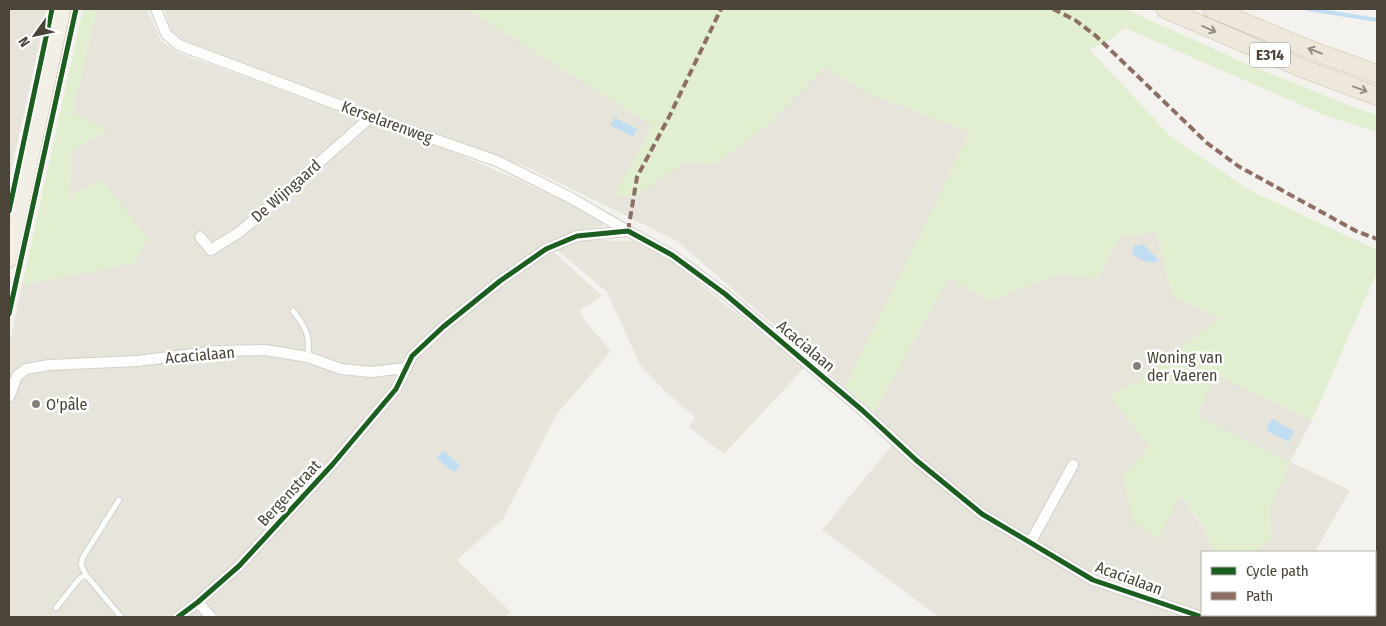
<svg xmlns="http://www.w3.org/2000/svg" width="1386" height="626" font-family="'Fira Sans Condensed',sans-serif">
<rect width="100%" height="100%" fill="#f4f2ee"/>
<path fill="#e7e4dc" d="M 9,9 L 47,9 L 9,180 Z
M 97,9 L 147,9 L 161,41 L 179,53 L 458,154 L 521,181 L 603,219 L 603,226 L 579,231 L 545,244 L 602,296 L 579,311 L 588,325 L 611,351 L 556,415 L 503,519 L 457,560 L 511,612 L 504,617 L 9,617 L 9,346 L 22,285 L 135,263 L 69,197 L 73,149 L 107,130 L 72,113 Z
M 164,9 L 467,9 L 653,126 L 614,195 L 634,197 L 684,162 L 716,163 L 768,124 L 824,67 L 870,94 L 970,132 L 845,387 L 677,241 L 527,167 L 277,78 L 174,37 Z
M 1156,232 L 1173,297 L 1221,318 L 1139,380 L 1111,396 L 1150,447 L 1123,476 L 1128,495 L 1179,495 L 1204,527 L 1213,552 L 1202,552 L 1202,615 L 1281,615 L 1279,617 L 939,617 L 822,530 L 892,445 L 874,412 L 949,277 L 989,301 L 1059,274 L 1097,278 L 1120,237 Z
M 584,240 L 633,241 L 669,259 L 804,368 L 724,454 L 689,427 L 695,417 L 666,392 L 640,365 L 607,292 L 557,250 Z
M 1214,374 L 1312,420 L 1290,462 L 1350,490 L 1315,552 L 1259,552 L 1261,547 L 1272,537 L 1269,509 L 1290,462 L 1197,416 Z"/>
<path fill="#e1eecf" d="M 83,9 L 97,9 L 72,113 L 107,130 L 73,149 L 69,196 L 102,180 L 147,238 L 135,263 L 22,285 Z
M 467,9 L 1125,9 L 1247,64 L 1348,105 L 1377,115 L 1377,132 L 1324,115 L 1125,28 L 1108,41 L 1089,49 L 1171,137 L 1249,190 L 1377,250 L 1377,272 L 1312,420 L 1215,375 L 1197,415 L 1290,462 L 1270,509 L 1272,537 L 1261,547 L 1259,552 L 1213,552 L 1204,526 L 1180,495 L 1158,538 L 1133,522 L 1123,476 L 1150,447 L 1110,396 L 1139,380 L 1220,318 L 1173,297 L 1156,232 L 1120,237 L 1097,278 L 1059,274 L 989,301 L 949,277 L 874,412 L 845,387 L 970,132 L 870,94 L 824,67 L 768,124 L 716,163 L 684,162 L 634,197 L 614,195 L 653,126 Z"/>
<path fill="#c0ddf1" d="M 614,117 L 637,129 L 633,137 L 610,125 Z
M 1143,244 L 1156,257 L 1158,261 C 1150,266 1137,258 1132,253 L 1133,247 Z
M 1272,419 L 1294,431 L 1289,442 L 1266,430 Z
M 443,451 L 460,465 L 454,472 L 437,459 Z"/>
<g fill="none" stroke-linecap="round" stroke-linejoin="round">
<path stroke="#c0ddf1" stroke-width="4" d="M 1308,9 L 1377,20"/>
<defs>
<path id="lane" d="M 293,311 C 306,327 310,335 308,357
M 119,500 L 83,557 L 81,565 L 86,575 L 121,617
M 56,608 L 79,579 L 86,575"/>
<path id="street" d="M 156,9 L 166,34 L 179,45 L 371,117 L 497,161 L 571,198 L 628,231
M 200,237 L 211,250 L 241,231 L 371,117
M 9,397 L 17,376 L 26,369 L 49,365 L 137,361 L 217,351 L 265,350 L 308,357 L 341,369 L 371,372 L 406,368
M 1030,543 L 1073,465
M 198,602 L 211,617
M 178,617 L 198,602 L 239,566 L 332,465 L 396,389 L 412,356 L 443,327 L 500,281 L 546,249 L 577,236 L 628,231 L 672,255 L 725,294 L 862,410 L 916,460 L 982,514 L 1093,580 L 1202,617"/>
<path id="primary" d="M 9,260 L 63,9"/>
<path id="highway" d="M 1165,9 L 1304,69 L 1377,96
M 1212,9 L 1316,52 L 1377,74"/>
</defs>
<use href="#lane" stroke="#d2d0cb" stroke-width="7"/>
<use href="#street" stroke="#d2d0cb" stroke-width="12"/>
<use href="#primary" stroke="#d6cebb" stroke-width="17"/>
<use href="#highway" stroke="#ccbfa9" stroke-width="19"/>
<use href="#lane" stroke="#fdfdfc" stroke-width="5"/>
<use href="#street" stroke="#fdfdfc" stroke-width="10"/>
<use href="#primary" stroke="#f2efe6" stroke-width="15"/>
<use href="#highway" stroke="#ede8db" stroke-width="18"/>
<path stroke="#8d6e63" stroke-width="4" stroke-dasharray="8 4" stroke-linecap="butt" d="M 1053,9 L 1075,20 L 1096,36 L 1207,143 L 1238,166 L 1356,231 L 1377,239
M 628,231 L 637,177 L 669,117 L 721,9"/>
<defs>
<path id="cycleway" d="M 9,211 L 52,9
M 9,314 L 76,9
M 178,617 L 198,602 L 239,566 L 332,465 L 396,389 L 412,356 L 443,327 L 500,281 L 546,249 L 577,236 L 628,231 L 672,255 L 725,294 L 862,410 L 916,460 L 982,514 L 1093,580 L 1202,617"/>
</defs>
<use href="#cycleway" stroke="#fff" stroke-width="8"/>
<use href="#cycleway" stroke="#1b5e20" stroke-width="5"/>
</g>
<defs><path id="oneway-shaft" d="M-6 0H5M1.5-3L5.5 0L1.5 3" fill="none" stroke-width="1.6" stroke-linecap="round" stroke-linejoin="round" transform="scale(1.25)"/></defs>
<g stroke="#948e82">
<use href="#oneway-shaft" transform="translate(1209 29) rotate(24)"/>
<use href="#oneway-shaft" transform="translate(1315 51) rotate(-159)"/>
<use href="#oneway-shaft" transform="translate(1360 89) rotate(20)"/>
</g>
<g fill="#868178" stroke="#fff" stroke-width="2">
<circle cx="1137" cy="366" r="5"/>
<circle cx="36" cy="404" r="5"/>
</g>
<g text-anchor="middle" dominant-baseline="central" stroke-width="5" stroke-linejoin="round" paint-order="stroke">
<rect fill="#fff" stroke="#817c74" stroke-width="1" x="1250" y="42.5" width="40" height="25" rx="4"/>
<g font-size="15" font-weight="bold" fill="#4b4439">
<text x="1270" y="55">E314</text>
</g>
<g font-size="16" fill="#4b4439" stroke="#fff">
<text transform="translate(387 122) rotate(20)">Kerselarenweg</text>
<text transform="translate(286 191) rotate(-41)">De Wijngaard</text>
<text transform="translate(806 346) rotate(40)">Acacialaan</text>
<text transform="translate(200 355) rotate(-5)">Acacialaan</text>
<text transform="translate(289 493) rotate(-47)">Bergenstraat</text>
<text transform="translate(1129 578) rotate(20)">Acacialaan</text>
</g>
<g font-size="16" fill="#4b4439" stroke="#fff" text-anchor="start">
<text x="1147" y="357">Woning van<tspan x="1147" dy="18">der Vaeren</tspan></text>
<text x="46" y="404">O'pâle</text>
</g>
</g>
<rect width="1386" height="626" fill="none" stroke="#4b4439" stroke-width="20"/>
<rect x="1201" y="551" width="175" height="65" fill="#ffffff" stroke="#b7b4b0"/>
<rect x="1211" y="567" width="25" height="8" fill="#1b5e20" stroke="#b7b4b0"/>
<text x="1246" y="576" font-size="15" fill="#4b4439">Cycle path</text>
<rect x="1211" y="592" width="25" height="8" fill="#8d6e63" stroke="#b7b4b0"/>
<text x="1246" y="601" font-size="15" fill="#4b4439">Path</text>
<g transform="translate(35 35) rotate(237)" stroke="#ffffff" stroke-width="4" paint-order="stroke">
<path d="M0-4L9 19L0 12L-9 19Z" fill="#4b4439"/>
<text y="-8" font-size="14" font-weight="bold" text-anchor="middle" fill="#4b4439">N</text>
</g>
</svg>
